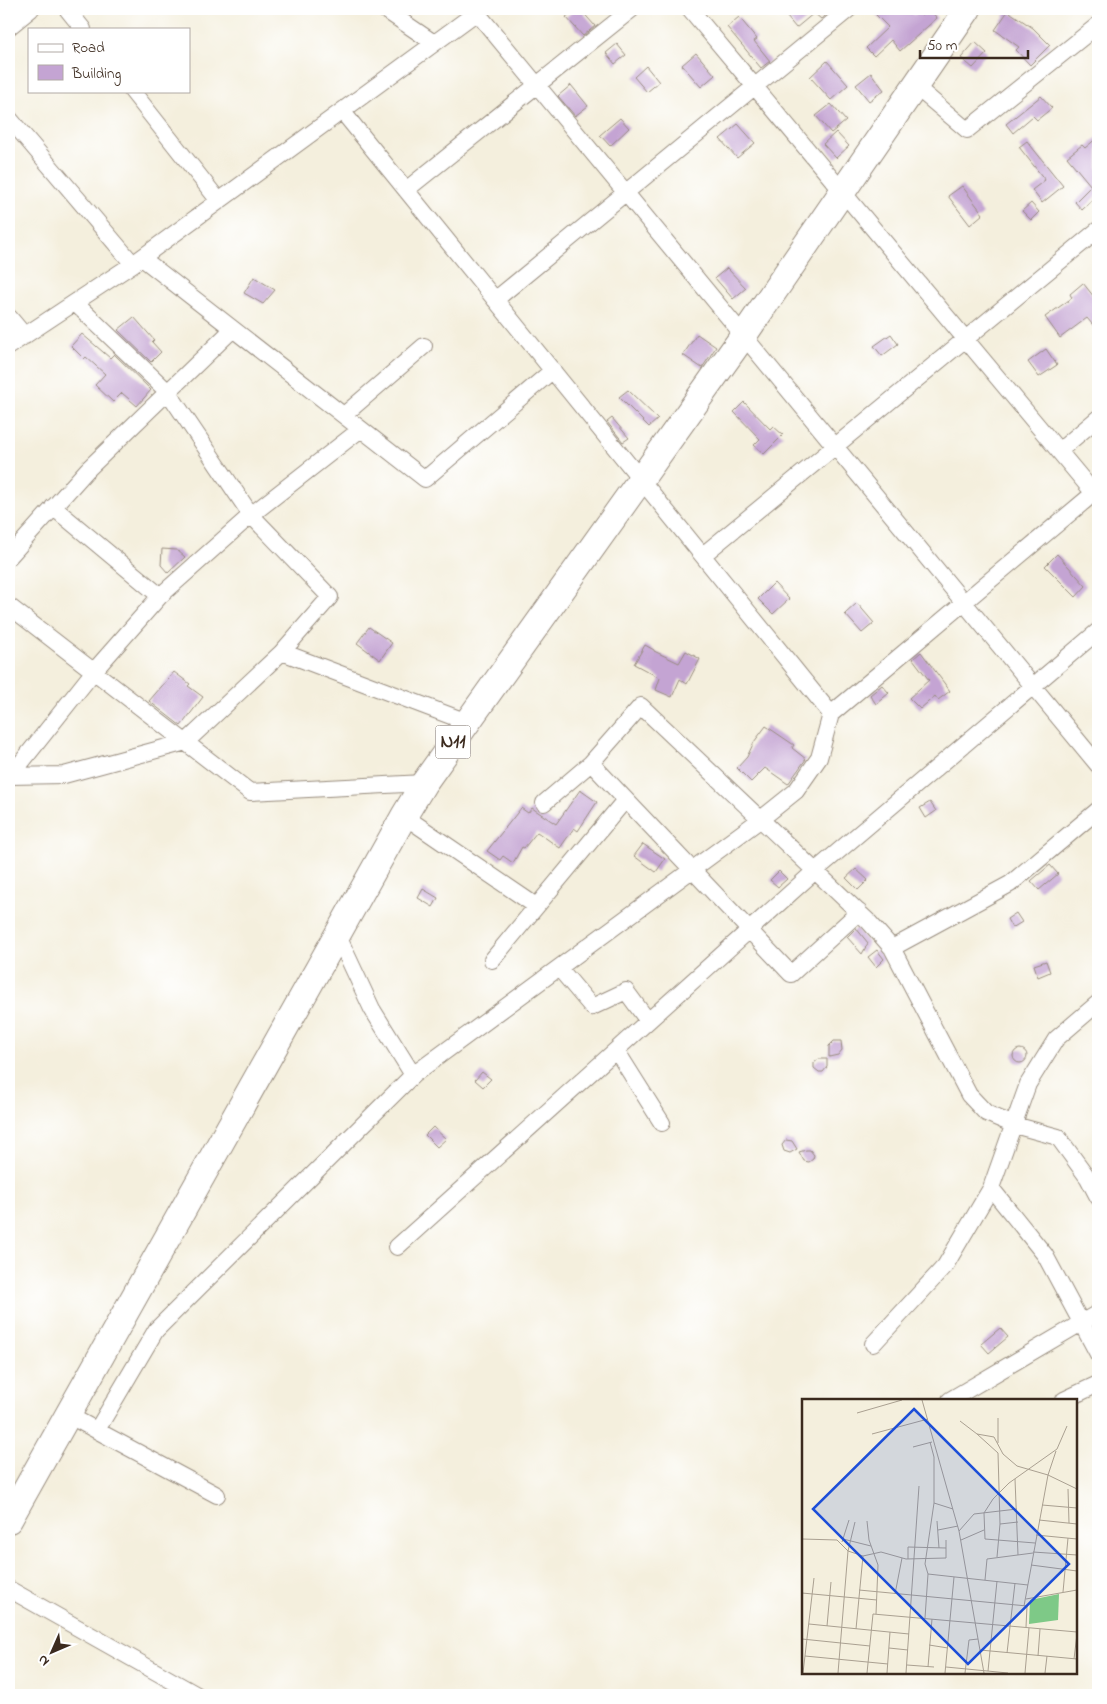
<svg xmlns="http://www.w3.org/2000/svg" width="1107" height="1704" font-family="'Indie Flower',sans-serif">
<rect width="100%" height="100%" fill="#fff"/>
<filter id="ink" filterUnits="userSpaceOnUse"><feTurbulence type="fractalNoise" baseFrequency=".02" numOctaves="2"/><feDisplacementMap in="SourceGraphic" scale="10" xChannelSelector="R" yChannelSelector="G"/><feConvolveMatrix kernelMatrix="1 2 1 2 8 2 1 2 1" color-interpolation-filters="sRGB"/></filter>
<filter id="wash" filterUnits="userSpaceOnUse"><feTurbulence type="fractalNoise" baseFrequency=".0096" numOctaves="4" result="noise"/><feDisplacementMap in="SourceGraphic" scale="20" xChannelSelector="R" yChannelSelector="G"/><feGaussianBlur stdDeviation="1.12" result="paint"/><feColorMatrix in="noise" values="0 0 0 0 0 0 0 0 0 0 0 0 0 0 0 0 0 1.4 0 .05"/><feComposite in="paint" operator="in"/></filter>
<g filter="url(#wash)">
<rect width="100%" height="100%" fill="#f4efdd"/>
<g id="blocks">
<path fill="#c4a4d3" d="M 576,9 L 580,9 L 595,26 L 583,36 L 566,17 Z
M 797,9 L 834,9 L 821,19 L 814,13 L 796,28 L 787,17 Z
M 882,9 L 908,9 L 914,15 L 918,11 L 921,15 L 929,9 L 937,18 L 900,51 L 891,40 L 874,56 L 866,48 L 888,27 L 876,15 Z
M 1008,11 L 1033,28 L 1050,45 L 1030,65 L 1016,50 L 1019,47 L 995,30 Z
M 739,17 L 757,39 L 754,41 L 770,61 L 761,68 L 727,27 Z
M 975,42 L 987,53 L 973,68 L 961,58 Z
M 617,44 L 626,55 L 615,64 L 606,53 Z
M 696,53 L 715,75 L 701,87 L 682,65 Z
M 827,61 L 848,85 L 831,100 L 810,77 Z
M 646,66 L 659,82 L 647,92 L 634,77 Z
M 871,73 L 884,90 L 869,101 L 856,85 Z
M 571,85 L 588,106 L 575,116 L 558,96 Z
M 1041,96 L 1052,108 L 1037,120 L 1033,116 L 1013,133 L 1006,124 Z
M 831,104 L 846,121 L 831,133 L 816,116 Z
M 620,118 L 629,128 L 610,146 L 600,135 Z
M 738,124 L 755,143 L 737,158 L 720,139 Z
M 836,132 L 849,146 L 836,158 L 823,144 Z
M 1098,137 L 1098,195 L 1082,210 L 1075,202 L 1091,186 L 1067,157 L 1082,145 L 1085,148 Z
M 1027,141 L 1063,186 L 1042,203 L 1032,190 L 1045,180 L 1019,147 Z
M 962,186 L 983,214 L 970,225 L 948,196 Z
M 1031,203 L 1039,212 L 1031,220 L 1022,211 Z
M 727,268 L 746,288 L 733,299 L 715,278 Z
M 254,277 L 275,290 L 263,304 L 244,293 Z
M 1083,283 L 1098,302 L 1098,331 L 1087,318 L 1060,338 L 1045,317 L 1072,298 L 1070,294 Z
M 134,317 L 154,340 L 152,342 L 161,352 L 151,362 L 118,330 Z
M 82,334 L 110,358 L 114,354 L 151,390 L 137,406 L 122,393 L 113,402 L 95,385 L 105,374 L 86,357 L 84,359 L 71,346 Z
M 697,334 L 716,347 L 702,368 L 683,355 Z
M 891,334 L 898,344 L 882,356 L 874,346 Z
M 1046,349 L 1057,365 L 1039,377 L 1028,362 Z
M 628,390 L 658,419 L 649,427 L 619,397 Z
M 744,402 L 770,429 L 773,426 L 783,435 L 764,454 L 754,445 L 760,439 L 734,412 Z
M 612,418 L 629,438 L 623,442 L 607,422 Z
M 162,549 L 177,550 L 185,557 L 168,573 L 161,565 Z
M 1057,554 L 1086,586 L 1076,597 L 1045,566 Z
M 774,583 L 789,599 L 773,614 L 758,599 Z
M 857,603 L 874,623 L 862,633 L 845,614 Z
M 369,627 L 392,643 L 380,660 L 357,643 Z
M 645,645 L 654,650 L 654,651 L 679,663 L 686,651 L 700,659 L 687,684 L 680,679 L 672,697 L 656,690 L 660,678 L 634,664 Z
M 921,652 L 950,691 L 938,700 L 935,696 L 920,709 L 909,698 L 929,680 L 913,659 Z
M 174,672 L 190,684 L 188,686 L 203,697 L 181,726 L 149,701 Z
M 882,685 L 889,693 L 876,704 L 870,695 Z
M 766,726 L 794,745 L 792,748 L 806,759 L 788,784 L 765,768 L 751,782 L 737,768 L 747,757 L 754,742 Z
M 580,790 L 597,802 L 578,831 L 574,828 L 560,848 L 537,832 L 524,848 L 522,847 L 513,863 L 503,856 L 500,860 L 487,851 L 521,808 L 528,813 L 532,808 L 556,824 Z
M 930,802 L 936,811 L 926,818 L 920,808 Z
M 643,844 L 665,859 L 656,872 L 634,856 Z
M 1050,865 L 1058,874 L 1039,890 L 1031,881 Z
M 856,869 L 868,880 L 858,890 L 846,878 Z
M 779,871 L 787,879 L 778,887 L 770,880 Z
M 423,889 L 438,898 L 433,907 L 418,898 Z
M 1016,913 L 1022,922 L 1012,928 L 1007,919 Z
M 856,928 L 868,943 L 862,954 L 847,937 Z
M 877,950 L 884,959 L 876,967 L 868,957 Z
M 1046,961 L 1050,972 L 1038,977 L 1034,965 Z
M 834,1041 L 841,1041 L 842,1050 L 838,1055 L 829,1057 L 829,1046 Z
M1013 1056a7 7 0 1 1 14 0a7 7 0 1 1-14 0Z
M 819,1059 L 827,1059 L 827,1067 L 823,1072 L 819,1072 L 814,1068 L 814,1063 Z
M 482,1072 L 491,1079 L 483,1087 L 475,1080 Z
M 433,1127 L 446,1139 L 437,1147 L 425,1135 Z
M 786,1140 L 792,1141 L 797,1149 L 790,1153 L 784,1151 L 782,1145 Z
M 806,1150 L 810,1150 L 814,1155 L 813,1159 L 809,1162 L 804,1161 L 799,1152 Z
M 1000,1328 L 1008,1337 L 989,1353 L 981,1344 Z"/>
</g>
</g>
<g filter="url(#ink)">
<use href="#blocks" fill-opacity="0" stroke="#988c7e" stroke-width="1"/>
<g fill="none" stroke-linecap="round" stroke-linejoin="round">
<defs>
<path id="minor" d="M 67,9 L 83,29
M 384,9 L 434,43
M 474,9 L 1098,765
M 690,9 L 1098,498
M 9,27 L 31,9
M 915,86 L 967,130 L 1098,25
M 132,91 L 219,201
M 342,111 L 831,714
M 9,118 L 133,264
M 406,190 L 632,9
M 142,258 L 425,479 L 553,370
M 495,300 L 849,9
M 9,317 L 25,336
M 9,346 L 133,264 L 477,12
M 344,415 L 424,346
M 1059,451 L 1098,418
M 53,507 L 160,596
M 703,555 L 1098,230
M 9,557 L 87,470 L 233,329
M 9,606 L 250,792 L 424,783
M 282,652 L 467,722
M 591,763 L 791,974 L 859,912
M 9,776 L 64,775 L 186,742 L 282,652 L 330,597 L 251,515 L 168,392 L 75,303
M 9,778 L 94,671 L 160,596 L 251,515 L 361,429
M 544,803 L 591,763 L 641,706 L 869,922 L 892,948 L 969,1095 L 986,1113 L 1014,1125 L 1058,1137 L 1088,1178 L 1098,1197
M 404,816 L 536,906
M 337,934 L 372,1009 L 413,1075
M 892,948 L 1010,884 L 1098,810
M 492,960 L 625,800
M 559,968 L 592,1007 L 626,991 L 648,1021
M 616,1050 L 662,1123
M 991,1188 L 1045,1255 L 1098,1354
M 397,1247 L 815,871 L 1098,631
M 873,1344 L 945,1266 L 991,1188 L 1028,1084 L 1056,1039 L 1098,1003
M 950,1400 L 1098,1313
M 1064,1400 L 1098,1384
M 68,1415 L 217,1495
M 97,1430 L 156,1330 L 413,1075 L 761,819 L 796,791 L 819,758 L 831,714 L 1094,493
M 9,1589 L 197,1695"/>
<path id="primary" d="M 9,1520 L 404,816 L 424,783 L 744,335 L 968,9"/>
</defs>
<use href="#minor" stroke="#988c7e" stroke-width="18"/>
<use href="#primary" stroke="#988c7e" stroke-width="28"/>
<use href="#minor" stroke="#fff" stroke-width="16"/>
<use href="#primary" stroke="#fff" stroke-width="26"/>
</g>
</g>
<g text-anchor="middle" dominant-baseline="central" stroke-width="4" stroke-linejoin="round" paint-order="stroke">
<rect fill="#fff" stroke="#766a62" stroke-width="1" x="435.5" y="725.5" width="35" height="33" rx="4"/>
<g font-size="19" font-weight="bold" fill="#3b2a1e">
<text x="453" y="742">N11</text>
</g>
</g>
<g transform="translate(802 1399)">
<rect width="275" height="275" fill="#f4efdd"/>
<path d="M 257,195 L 256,221 L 227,225 L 228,201 Z" fill="#7ec987"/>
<path fill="none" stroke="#aaa091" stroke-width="1" d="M 120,1 L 157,132 L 182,274M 55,14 L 100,1M 158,22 L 175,35 L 192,38 L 201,55 L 215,67 L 246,76 L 275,90M 70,35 L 126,20M 175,35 L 196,54 L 198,125 L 195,158M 196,44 L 196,19M 111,48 L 130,43M 213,80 L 216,156M 266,90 L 267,124M 132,104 L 151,110M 240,106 L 275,109M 237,121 L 275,125M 65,122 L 67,141 L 76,166 L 74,215M 135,122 L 137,149M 198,125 L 216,123M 136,131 L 156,127M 157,132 L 172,115 L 215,110M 234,136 L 275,140M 0,140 L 35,141 L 46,152 L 61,157 L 79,153 L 104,160 L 144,159 L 144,141M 41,140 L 69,147M 159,141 L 182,131M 40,143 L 47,121M 233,144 L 183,140 L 182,114 L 191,100 L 207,84 L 255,50 L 265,27M 231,153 L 275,156M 106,160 L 106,148 L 144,149M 229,166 L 275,172M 126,175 L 226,186M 183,181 L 185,160 L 231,154M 57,191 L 225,207 L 224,228M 261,193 L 266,139M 0,194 L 75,201M 93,195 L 100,159M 224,200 L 275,191M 222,207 L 246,76 L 254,52M 123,219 L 126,175 L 123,165 L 132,104 L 132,58 L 128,43M 7,225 L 107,235M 25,227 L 29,183M 54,230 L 61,157M 0,240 L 68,247M 127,246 L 146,249M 87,249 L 106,251M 178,251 L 275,260M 205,254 L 213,184M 3,257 L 86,265M 236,257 L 238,230M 272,260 L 275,235M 105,266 L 132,268M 126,268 L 130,220M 144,268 L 206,274M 186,272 L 195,182M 1,274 L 12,179M 36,274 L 46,152 L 53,123M 65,274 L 71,215 L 275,233M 85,274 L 88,233M 104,274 L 117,87M 143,274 L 152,178M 163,274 L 167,241 L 176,240M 223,274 L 227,229M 243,274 L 245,257"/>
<path fill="#1d4ed8" fill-opacity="0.15" stroke="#1d4ed8" stroke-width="2.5" d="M 112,10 L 267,165 L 166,265 L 11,110 Z"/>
<rect width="275" height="275" fill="none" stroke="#3b2a1e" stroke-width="2.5"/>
</g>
<rect width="1107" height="1704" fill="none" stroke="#fff" stroke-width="30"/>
<rect x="28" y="28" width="162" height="65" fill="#ffffff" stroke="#b1aaa5"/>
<rect x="38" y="44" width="25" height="8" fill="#ffffff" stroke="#b1aaa5"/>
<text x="72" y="52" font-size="15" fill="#3b2a1e">Road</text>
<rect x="38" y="65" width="25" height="15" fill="#c4a4d3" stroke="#b1aaa5"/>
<text x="72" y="78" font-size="15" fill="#3b2a1e">Building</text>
<g transform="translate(52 1652) rotate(225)" stroke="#ffffff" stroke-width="4" paint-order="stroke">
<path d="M0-4L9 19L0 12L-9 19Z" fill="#3b2a1e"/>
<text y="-8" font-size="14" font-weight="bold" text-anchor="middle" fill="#3b2a1e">N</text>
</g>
<path d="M920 50v8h108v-8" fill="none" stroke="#3b2a1e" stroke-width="2.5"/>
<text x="927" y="50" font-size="15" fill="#3b2a1e" stroke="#ffffff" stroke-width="4" paint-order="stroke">50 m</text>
</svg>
